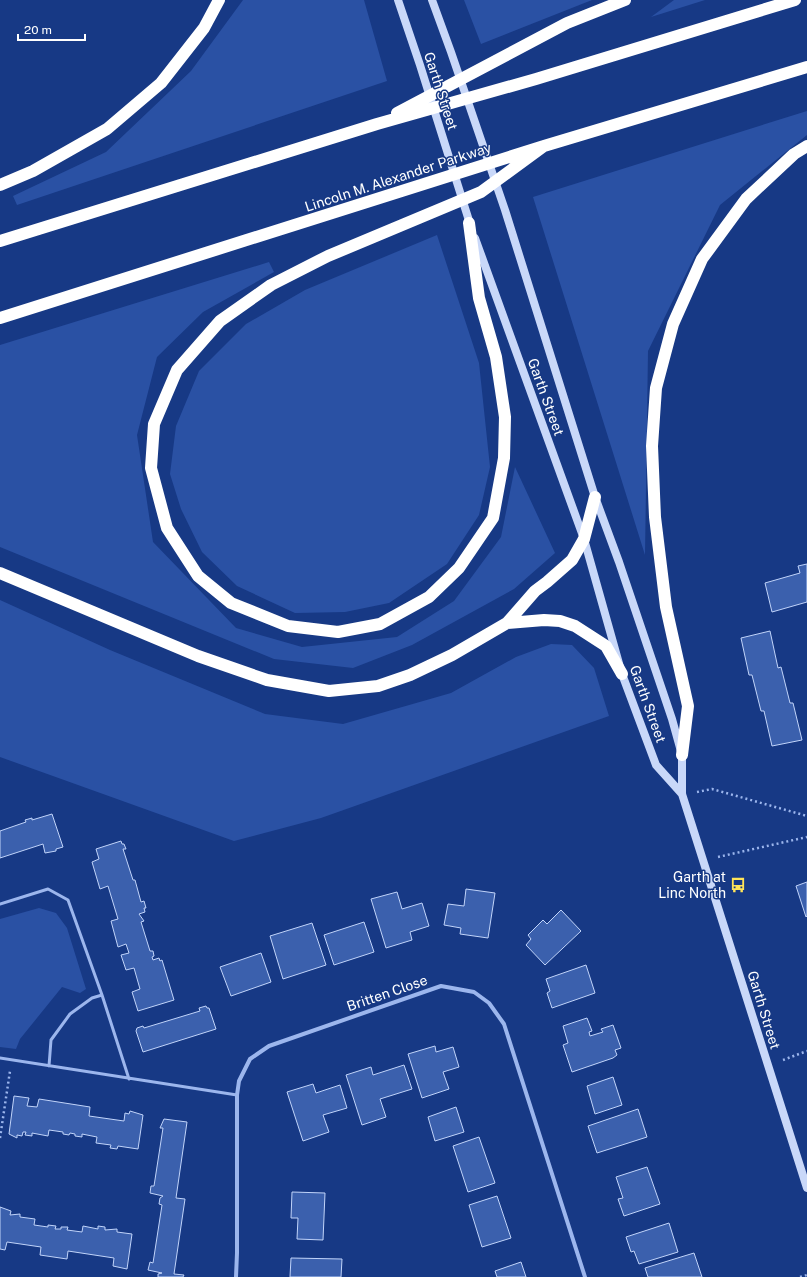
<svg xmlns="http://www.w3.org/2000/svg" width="807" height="1277" font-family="'Public Sans',sans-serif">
<rect width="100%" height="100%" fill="#173985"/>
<path fill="#2a51a4" d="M 243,0 L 364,0 L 387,81 L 17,205 L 13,196 L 106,152 L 191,71 Z
M 464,0 L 592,0 L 481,44 Z
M 674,0 L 705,0 L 651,17 Z
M 807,111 L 807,135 L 720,205 L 648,351 L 645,555 L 533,197 Z
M 437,235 L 479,363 L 490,467 L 479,515 L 447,564 L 389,603 L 345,612 L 295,613 L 237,586 L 202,552 L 181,509 L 170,474 L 176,426 L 199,371 L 246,324 L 305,290 Z
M 269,262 L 274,272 L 203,312 L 157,357 L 137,435 L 153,542 L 236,628 L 302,647 L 397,637 L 454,601 L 501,537 L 515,467 L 555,553 L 514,589 L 412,645 L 353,668 L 274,659 L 0,547 L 0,345 Z
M 0,600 L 110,650 L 265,714 L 343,724 L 451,693 L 516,657 L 551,644 L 572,645 L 594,668 L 609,716 L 321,818 L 234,841 L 0,757 Z
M 39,908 L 56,913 L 67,928 L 86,989 L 80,993 L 62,987 L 20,1039 L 16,1049 L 0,1047 L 0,919 Z"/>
<path fill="#3b60ad" stroke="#c1d4fa" d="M 807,564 L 807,602 L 772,612 L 765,583 L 800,573 L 798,566 Z
M 770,631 L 778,668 L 781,667 L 790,703 L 793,703 L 802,740 L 772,746 L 764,711 L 761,711 L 752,675 L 749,675 L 741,638 Z
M 52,814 L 63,847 L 56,849 L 56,851 L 45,853 L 43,844 L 0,858 L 0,831 L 26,822 L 25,820 L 32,818 L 32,820 Z
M 121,841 L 122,844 L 124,844 L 126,849 L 123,849 L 133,880 L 135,880 L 141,902 L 144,901 L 146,908 L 144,908 L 145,912 L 139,914 L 144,921 L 141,922 L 150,951 L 153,951 L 154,956 L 152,957 L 153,960 L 159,958 L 160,961 L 162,960 L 174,1000 L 138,1011 L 132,992 L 140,989 L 134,968 L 126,970 L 121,955 L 129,953 L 126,944 L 118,947 L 111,921 L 118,919 L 108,886 L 100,889 L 92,862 L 99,859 L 96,849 Z
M 807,882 L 807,916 L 806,917 L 796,886 Z
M 466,889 L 495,893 L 488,938 L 460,934 L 461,928 L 444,925 L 448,904 L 464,906 Z
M 397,892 L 402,909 L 422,903 L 429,926 L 410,932 L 412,940 L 386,948 L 371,899 Z
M 561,910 L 581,931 L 545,965 L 526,945 L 531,939 L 528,935 L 543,920 L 547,924 Z
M 364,922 L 374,952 L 334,965 L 324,935 Z
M 312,923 L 326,965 L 283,979 L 270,936 Z
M 261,953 L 271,982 L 231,996 L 220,967 Z
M 586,965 L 595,993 L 552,1008 L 547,993 L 550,991 L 546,979 Z
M 206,1006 L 207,1008 L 209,1008 L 216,1029 L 143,1052 L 136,1031 L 137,1028 L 143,1026 L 144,1028 L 200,1011 L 199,1008 Z
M 587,1018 L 592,1031 L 589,1032 L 590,1036 L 603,1032 L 601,1029 L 613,1025 L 621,1048 L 615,1050 L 617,1055 L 613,1058 L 572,1072 L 563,1045 L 568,1043 L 563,1026 Z
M 435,1046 L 436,1052 L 453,1047 L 459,1067 L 443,1072 L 449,1089 L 422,1098 L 408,1054 Z
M 404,1065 L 412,1089 L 380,1099 L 386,1117 L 362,1125 L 346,1075 L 371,1067 L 373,1075 Z
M 613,1077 L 622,1105 L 595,1114 L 587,1086 Z
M 313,1084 L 316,1093 L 340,1085 L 347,1108 L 323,1115 L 329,1132 L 303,1141 L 287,1092 Z
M 14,1096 L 29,1098 L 27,1106 L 37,1107 L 39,1099 L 90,1107 L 89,1116 L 124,1121 L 125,1113 L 129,1114 L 130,1111 L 143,1115 L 138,1149 L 118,1146 L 117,1149 L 110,1148 L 111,1145 L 96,1143 L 97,1137 L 82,1134 L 82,1137 L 75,1136 L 75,1134 L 70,1133 L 69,1135 L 63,1134 L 63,1132 L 49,1130 L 48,1136 L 32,1133 L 32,1136 L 25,1135 L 26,1132 L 23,1132 L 22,1136 L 17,1135 L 17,1138 L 9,1134 Z
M 456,1107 L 464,1132 L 435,1141 L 428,1117 Z
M 638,1109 L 647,1137 L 597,1153 L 588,1126 Z
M 164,1119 L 187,1122 L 176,1198 L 185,1199 L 174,1274 L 184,1275 L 183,1277 L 158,1277 L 158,1274 L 162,1273 L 148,1270 L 150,1262 L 153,1263 L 162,1205 L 159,1204 L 160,1198 L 163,1196 L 150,1193 L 151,1186 L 154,1186 L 163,1128 L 160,1128 Z
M 479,1137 L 495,1183 L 468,1192 L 453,1146 Z
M 647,1167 L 660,1204 L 624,1216 L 618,1199 L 623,1198 L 616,1177 Z
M 292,1192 L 325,1193 L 323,1240 L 297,1239 L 298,1218 L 291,1218 Z
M 497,1196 L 511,1238 L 482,1247 L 469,1205 Z
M 0,1207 L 11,1211 L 10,1215 L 20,1214 L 20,1217 L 35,1219 L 34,1225 L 48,1227 L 48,1225 L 56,1226 L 55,1229 L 61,1229 L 61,1227 L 68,1227 L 67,1230 L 82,1232 L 83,1226 L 98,1229 L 98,1226 L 105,1227 L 105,1230 L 117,1229 L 117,1232 L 132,1234 L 127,1269 L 113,1266 L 114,1258 L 68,1251 L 67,1259 L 40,1255 L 41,1247 L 7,1242 L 5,1250 L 0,1249 Z
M 669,1223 L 678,1252 L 639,1264 L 634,1251 L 631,1252 L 626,1237 Z
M 694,1253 L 702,1277 L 648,1277 L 645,1268 Z
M 291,1258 L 342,1259 L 341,1277 L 290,1277 Z
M 521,1262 L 526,1277 L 497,1277 L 495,1271 Z"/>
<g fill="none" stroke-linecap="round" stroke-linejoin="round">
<path stroke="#9cb6ed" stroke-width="2.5" stroke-dasharray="2 3" stroke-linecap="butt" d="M 697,792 L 712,789 L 807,816
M 718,857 L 807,837
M 783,1060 L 807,1051
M 0,1138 L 10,1071
M 800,1277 L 807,1275"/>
<path stroke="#9cb6ed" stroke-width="3" d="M 0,904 L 48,889 L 68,900 L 102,995 L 129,1079
M 0,1058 L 237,1095
M 49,1066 L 51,1040 L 70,1014 L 92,998 L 102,995"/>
<path stroke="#9cb6ed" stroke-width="4" d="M 236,1277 L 237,1253 L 237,1095 L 239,1081 L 250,1059 L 269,1046 L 441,986 L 474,992 L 489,1003 L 504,1024 L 585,1277"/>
<path stroke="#c9d8f9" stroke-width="8" d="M 398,0 L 420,65 L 471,227
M 432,0 L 451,52 L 505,210 L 595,497 L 619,562 L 672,719 L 682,755 L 682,794 L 807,1188
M 475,238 L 584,539 L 622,674 L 656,765 L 682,794"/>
<path stroke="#fff" stroke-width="12" d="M 397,113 L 567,23 L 625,0
M 0,185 L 33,171 L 107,129 L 161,83 L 204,28 L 219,0
M 469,223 L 479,298 L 496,357 L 505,417 L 504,458 L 493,518 L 459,568 L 429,597 L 380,624 L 338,632 L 288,626 L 231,603 L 198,576 L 167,528 L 151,468 L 154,424 L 177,370 L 220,321 L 271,285 L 328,256 L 481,192 L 544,146
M 0,241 L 377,124 L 536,79 L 795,0
M 0,318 L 544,146 L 807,67
M 0,573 L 198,656 L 267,680 L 329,691 L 378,686 L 410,675 L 452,655 L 507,623 L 535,591 L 547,582 L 572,560 L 584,539 L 595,497
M 507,623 L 544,620 L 560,621 L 575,626 L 606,646 L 622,674
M 682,755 L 688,706 L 666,607 L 655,517 L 652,446 L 656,388 L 673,324 L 702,259 L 746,199 L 794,154 L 807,146"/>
</g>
<defs>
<symbol id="bus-bare" viewBox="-9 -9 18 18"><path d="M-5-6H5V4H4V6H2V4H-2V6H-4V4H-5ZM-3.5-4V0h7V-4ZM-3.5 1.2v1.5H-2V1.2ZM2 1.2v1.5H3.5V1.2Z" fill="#ffe458" stroke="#173985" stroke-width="2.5" paint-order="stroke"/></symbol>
</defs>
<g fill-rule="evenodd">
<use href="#bus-bare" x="727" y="874" width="22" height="22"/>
</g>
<g text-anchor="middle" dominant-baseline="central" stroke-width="3" stroke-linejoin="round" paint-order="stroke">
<g font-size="14" fill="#fff" stroke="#173985">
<text transform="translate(441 91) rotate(72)">Garth Street</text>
<text transform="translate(398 177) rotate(-18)">Lincoln M. Alexander Parkway</text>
<text transform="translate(546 397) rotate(70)">Garth Street</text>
<text transform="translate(648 704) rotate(70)">Garth Street</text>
<text transform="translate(387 993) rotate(-19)">Britten Close</text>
<text transform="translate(764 1010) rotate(73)">Garth Street</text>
</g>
<g font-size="14" fill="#fff" stroke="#173985" text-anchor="end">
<text x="726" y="877">Garth at<tspan x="726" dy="16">Linc North</tspan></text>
</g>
</g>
<path d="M18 34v6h67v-6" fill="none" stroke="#ffffff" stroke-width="2"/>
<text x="24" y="34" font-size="12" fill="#ffffff" stroke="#173985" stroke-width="3" paint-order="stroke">20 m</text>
</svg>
